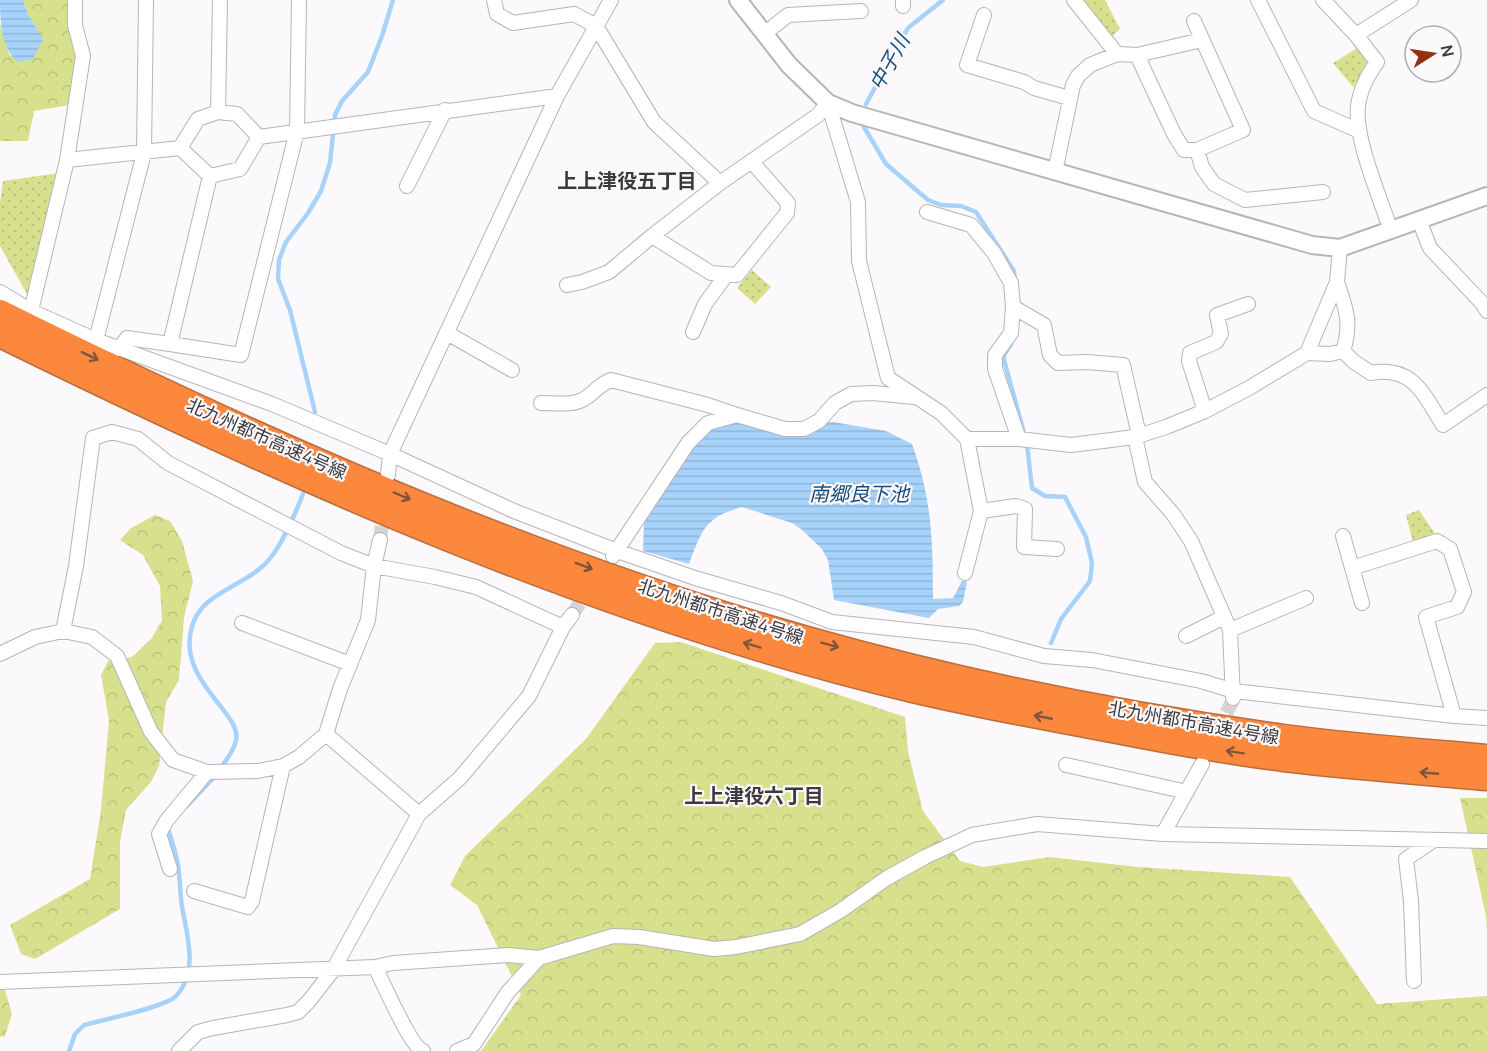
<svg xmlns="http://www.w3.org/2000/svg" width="1487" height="1051" font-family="Manrope,'Noto Sans JP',sans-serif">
<defs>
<pattern id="forest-crowns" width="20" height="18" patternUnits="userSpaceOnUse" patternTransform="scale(1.5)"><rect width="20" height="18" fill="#d7e18d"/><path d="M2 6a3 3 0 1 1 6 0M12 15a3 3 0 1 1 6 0" fill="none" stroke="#b9c27b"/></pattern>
<pattern id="park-dots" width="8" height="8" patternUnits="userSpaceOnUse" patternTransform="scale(1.5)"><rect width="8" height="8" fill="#d7e18d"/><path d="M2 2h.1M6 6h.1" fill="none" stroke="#b9c27b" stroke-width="1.8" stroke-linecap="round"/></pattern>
<pattern id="water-rules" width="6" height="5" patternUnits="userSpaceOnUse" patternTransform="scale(1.5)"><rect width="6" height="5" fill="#a7d2fa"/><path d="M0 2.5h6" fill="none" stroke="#91b5d7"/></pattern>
</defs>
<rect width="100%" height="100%" fill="#fcf9fd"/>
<path fill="url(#forest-crowns)" d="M 23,0 L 68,0 L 68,24 L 76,56 L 69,105 L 34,111 L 28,141 L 0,141 L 0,24 L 10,56 L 43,39 L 28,14 Z
M 155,515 L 170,521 L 182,541 L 193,581 L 184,618 L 179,680 L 166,702 L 159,766 L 151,782 L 126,810 L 120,841 L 120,909 L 35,959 L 21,954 L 10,925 L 90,879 L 101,810 L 109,720 L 101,675 L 108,661 L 132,657 L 151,639 L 162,621 L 160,586 L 143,555 L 120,540 L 131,528 Z
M 681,642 L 905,717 L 908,752 L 923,811 L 960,861 L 983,867 L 1050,857 L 1138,867 L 1290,877 L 1377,1004 L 1487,996 L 1487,1051 L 481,1051 L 521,995 L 477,905 L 450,885 L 465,856 L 586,739 L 655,643 Z
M 1460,798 L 1487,798 L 1487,935 L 1486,916 Z
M 0,990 L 5,990 L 12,1014 L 5,1036 L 0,1037 Z"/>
<path fill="url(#park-dots)" d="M 1079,0 L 1105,0 L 1120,29 L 1108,40 Z
M 1357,48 L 1371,62 L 1353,87 L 1333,63 Z
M 59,173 L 28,296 L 0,246 L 0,202 L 3,181 Z
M 752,270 L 771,287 L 755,304 L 737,288 Z
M 1419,510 L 1436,535 L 1413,542 L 1406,515 Z"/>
<path fill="url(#water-rules)" d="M 0,0 L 23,0 L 28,14 L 43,39 L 33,59 L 18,62 C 1,48 0,21 0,0 Z
M 732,421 L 794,435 L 823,423 L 833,422 L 886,431 L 912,444 C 932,499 933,542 933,599 L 953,598 L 962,581 L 967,582 L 963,602 L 959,606 L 938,609 L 929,618 L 834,600 L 828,560 L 822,549 L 801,529 L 792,523 L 742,507 C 705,517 702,530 689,564 L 643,551 L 644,523 L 667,483 L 695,443 L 713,428 Z"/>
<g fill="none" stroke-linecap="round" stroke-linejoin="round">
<path stroke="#a7d2fa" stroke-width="4.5" d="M 866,104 L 908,28 L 943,0
M 864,127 L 886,164 L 928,200 L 941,205 L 961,206 L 976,212 L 1014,271 L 1015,282
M 1011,344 L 1004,355 L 1004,360 L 1024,433
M 315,412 L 290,310 L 278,279 L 279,260 L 286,242 L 308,213 L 321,191 L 330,163 L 335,115 L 342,101 L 368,72 L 382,36 L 393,0
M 1027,445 L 1032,488 L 1045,496 L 1065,497 L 1086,537 L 1092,563 L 1090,581 L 1061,619 L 1051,643
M 221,768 C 226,760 235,749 236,740 C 242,713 179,682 191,630 C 199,592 243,588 267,562 C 282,546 295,514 303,494
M 187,806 L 216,775
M 69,1051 L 75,1034 L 84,1025 C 102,1020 166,1007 176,996 C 199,971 187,935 182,907 C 180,893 180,879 178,865 C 176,853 172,841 168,829 L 170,826"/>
<path stroke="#d6d3d6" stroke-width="14" stroke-dasharray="14 7" stroke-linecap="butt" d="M 380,540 L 384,507
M 572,615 L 591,587
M 1217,732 L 1233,700"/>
<defs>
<path id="minor" d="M 494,0 L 497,14 L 513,23 L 574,14 L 596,26 L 654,122 L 720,183
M 903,0 L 903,6
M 1074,0 L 1117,54
M 1258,0 L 1314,111 L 1357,130
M 1323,0 L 1356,35
M 984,15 L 967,65 L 1024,82 L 1034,88 L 1069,98
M 764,34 L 788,15 L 861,11
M 1137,55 L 1174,134 L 1184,150 L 1197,150 L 1243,130 L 1194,21
M 828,103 L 858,202 L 859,261 L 888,378 L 941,413 L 967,439 L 1019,439 L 1071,445 L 1135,437 L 1166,427 L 1205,411 L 1249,388 L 1307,353 L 1337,282 L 1340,248
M 218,112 L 237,114 L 259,137 L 240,169 L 210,176 L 180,148 L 198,119 Z
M 218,112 L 220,0
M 259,137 L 557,96
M 1197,150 L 1202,167 L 1214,184 L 1245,200 L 1323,192
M 67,160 L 180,148
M 752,162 L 788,203 L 787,213 L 737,275 L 711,273 L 652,236 L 720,183 L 818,115 L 828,103
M 1055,172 L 1073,85 L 1078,76 L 1090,65 L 1117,54 L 1137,55 L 1202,40
M 210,176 L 170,344 L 241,355 L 297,131 L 299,0
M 407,186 L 445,110
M 927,212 L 971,225 L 994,253 L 1011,283 L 1013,307 L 1011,333 L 995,355 L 995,369 L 1019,439
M 1419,220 L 1430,248 L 1482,303 L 1487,311
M 1391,231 C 1380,197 1351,132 1359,100 C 1362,85 1369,74 1377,62 L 1356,35 L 1411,0
M 567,285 L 582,282 L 609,272 L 652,236
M 0,292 L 31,311 L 96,340 L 272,404 L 390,454 L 514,511 L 617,551 L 695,578 L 781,603 L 832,622 L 974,637 L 1044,656 L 1092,660 L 1201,681 L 1234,691 L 1454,716 L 1487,718
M 1013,307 L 1044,325 L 1050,355 L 1058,363 L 1087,362 L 1123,365 L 1139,435
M 31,311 L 67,160 L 83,56 L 75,25 L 75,0
M 693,332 L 705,304 L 727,274
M 447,333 L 512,370
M 96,340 L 144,153 L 146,0
M 119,349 L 127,338 L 170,344
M 1343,351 L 1354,362 L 1371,373 C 1413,365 1424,395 1443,425 L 1487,395
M 1307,353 L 1330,354 L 1343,351 C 1352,324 1346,308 1337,282
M 541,403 C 554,403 572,406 584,399 C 595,393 596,386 611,380 L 708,405 L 737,415
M 1205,411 L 1189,361 L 1190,353 L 1216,342 L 1221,334 L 1217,315 L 1248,304
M 1135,437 L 1145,482 L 1173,514 L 1191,541 L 1230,630 L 1233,698
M 388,475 L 390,454 L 557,96 L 611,0
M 981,511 L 1016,506 L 1025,509 L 1024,547 L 1057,549
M 1343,536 L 1362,603
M 613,556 L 688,443 L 708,423 L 737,415 L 785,429 L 804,429 L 819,421 L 835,403 L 851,394 L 873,393 L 914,397
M 1352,568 L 1437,541 L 1450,549 L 1464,592 L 1457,607 L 1426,617 L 1454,716
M 965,573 L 981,511 L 967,439
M 242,623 L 350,664
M 1230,630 L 1306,598
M 63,631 L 76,566 L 93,438 L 112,432 L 138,439 L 168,463 L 341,553 L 374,566 L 435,577 L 476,587 L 563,627
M 1186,636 L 1224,617
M 0,654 L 35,637 L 63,631 L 92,637 L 117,656 L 151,732 L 173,760 L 207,772 L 258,771 L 283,766 L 299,757 L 326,734 L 340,689 L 368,620 L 374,566 L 380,540
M 326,734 L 419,814
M 1066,765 L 1187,792
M 1163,834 L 1202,764
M 170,869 L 159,834 L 167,820 L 207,772
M 194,891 L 248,907 L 252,901 L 283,766
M 375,967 L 393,963 L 508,955 L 539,958 L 613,936 L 639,937 L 714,949 L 736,947 L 800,934 L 840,911 L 887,878 L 925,857 L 972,835 L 1037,824 L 1163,834 L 1487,841
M 1414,981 L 1411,901 L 1406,859 L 1434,840
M 0,982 L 375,967 C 383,982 410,1046 423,1051
M 179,1051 L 198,1032 L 213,1028 L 287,1015 L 298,1012 L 309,1001 L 333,970 L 419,814 L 460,778 L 529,696 L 563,627 L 572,615
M 457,1051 L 474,1044 L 508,992 L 539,958"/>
<path id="tertiary" d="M 738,0 L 789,65 L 828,103 L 852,113 L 1312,245 L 1340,248 L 1487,196"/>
<path id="motorway" d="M 0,312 C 260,441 527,560 807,639 C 962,683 1124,715 1284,737 C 1351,746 1419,751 1487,757
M 0,335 C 293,479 594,614 913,690 C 977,705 1041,717 1106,729 C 1165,740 1224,752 1284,759 C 1351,767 1419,772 1487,778"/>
</defs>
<use href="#minor" stroke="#b6b4b7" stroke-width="16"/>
<use href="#tertiary" stroke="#b6b4b7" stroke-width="20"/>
<use href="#motorway" stroke="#b86d3d" stroke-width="27"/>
<use href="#minor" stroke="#fff" stroke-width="14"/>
<use href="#tertiary" stroke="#fff" stroke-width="16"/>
<use href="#motorway" stroke="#fb883d" stroke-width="24"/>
</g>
<defs><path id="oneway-shaft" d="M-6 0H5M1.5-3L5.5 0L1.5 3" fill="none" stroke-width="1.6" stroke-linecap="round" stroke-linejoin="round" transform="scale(1.5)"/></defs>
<g stroke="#7f563c">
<use href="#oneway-shaft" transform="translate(90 356) rotate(26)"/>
<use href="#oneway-shaft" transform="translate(402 496) rotate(23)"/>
<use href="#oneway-shaft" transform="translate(584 566) rotate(20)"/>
<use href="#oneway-shaft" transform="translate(752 645) rotate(-163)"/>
<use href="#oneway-shaft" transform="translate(830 645) rotate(15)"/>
<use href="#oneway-shaft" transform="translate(1043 717) rotate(-169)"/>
<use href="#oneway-shaft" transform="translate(1235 752) rotate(-171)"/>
<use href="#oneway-shaft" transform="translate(1429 773) rotate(-175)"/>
</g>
<g text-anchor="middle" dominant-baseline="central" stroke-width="4.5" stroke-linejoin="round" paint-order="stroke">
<g font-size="18" fill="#3c3b3c" stroke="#fcf9fd">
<text transform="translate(267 438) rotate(24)">北九州都市高速4号線</text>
<text transform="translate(721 611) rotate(18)">北九州都市高速4号線</text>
<text transform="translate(1194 722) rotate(10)">北九州都市高速4号線</text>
</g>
<g font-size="20" font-style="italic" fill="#174d78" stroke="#fcf9fd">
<text transform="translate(889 62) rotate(-61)">中子川</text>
<text x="859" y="493">南郷良下池</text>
</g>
<g font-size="20" font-weight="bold" fill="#3c3b3c" stroke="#fcf9fd">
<text x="627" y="180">上上津役五丁目</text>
<text x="754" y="795">上上津役六丁目</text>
</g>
</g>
<g transform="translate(1433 54) rotate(78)"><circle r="28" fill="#fcf9fd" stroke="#afadb0" stroke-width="1.5"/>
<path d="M0-4.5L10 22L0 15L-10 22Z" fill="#972f11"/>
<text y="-9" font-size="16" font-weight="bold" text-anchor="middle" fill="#3c3b3c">N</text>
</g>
</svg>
